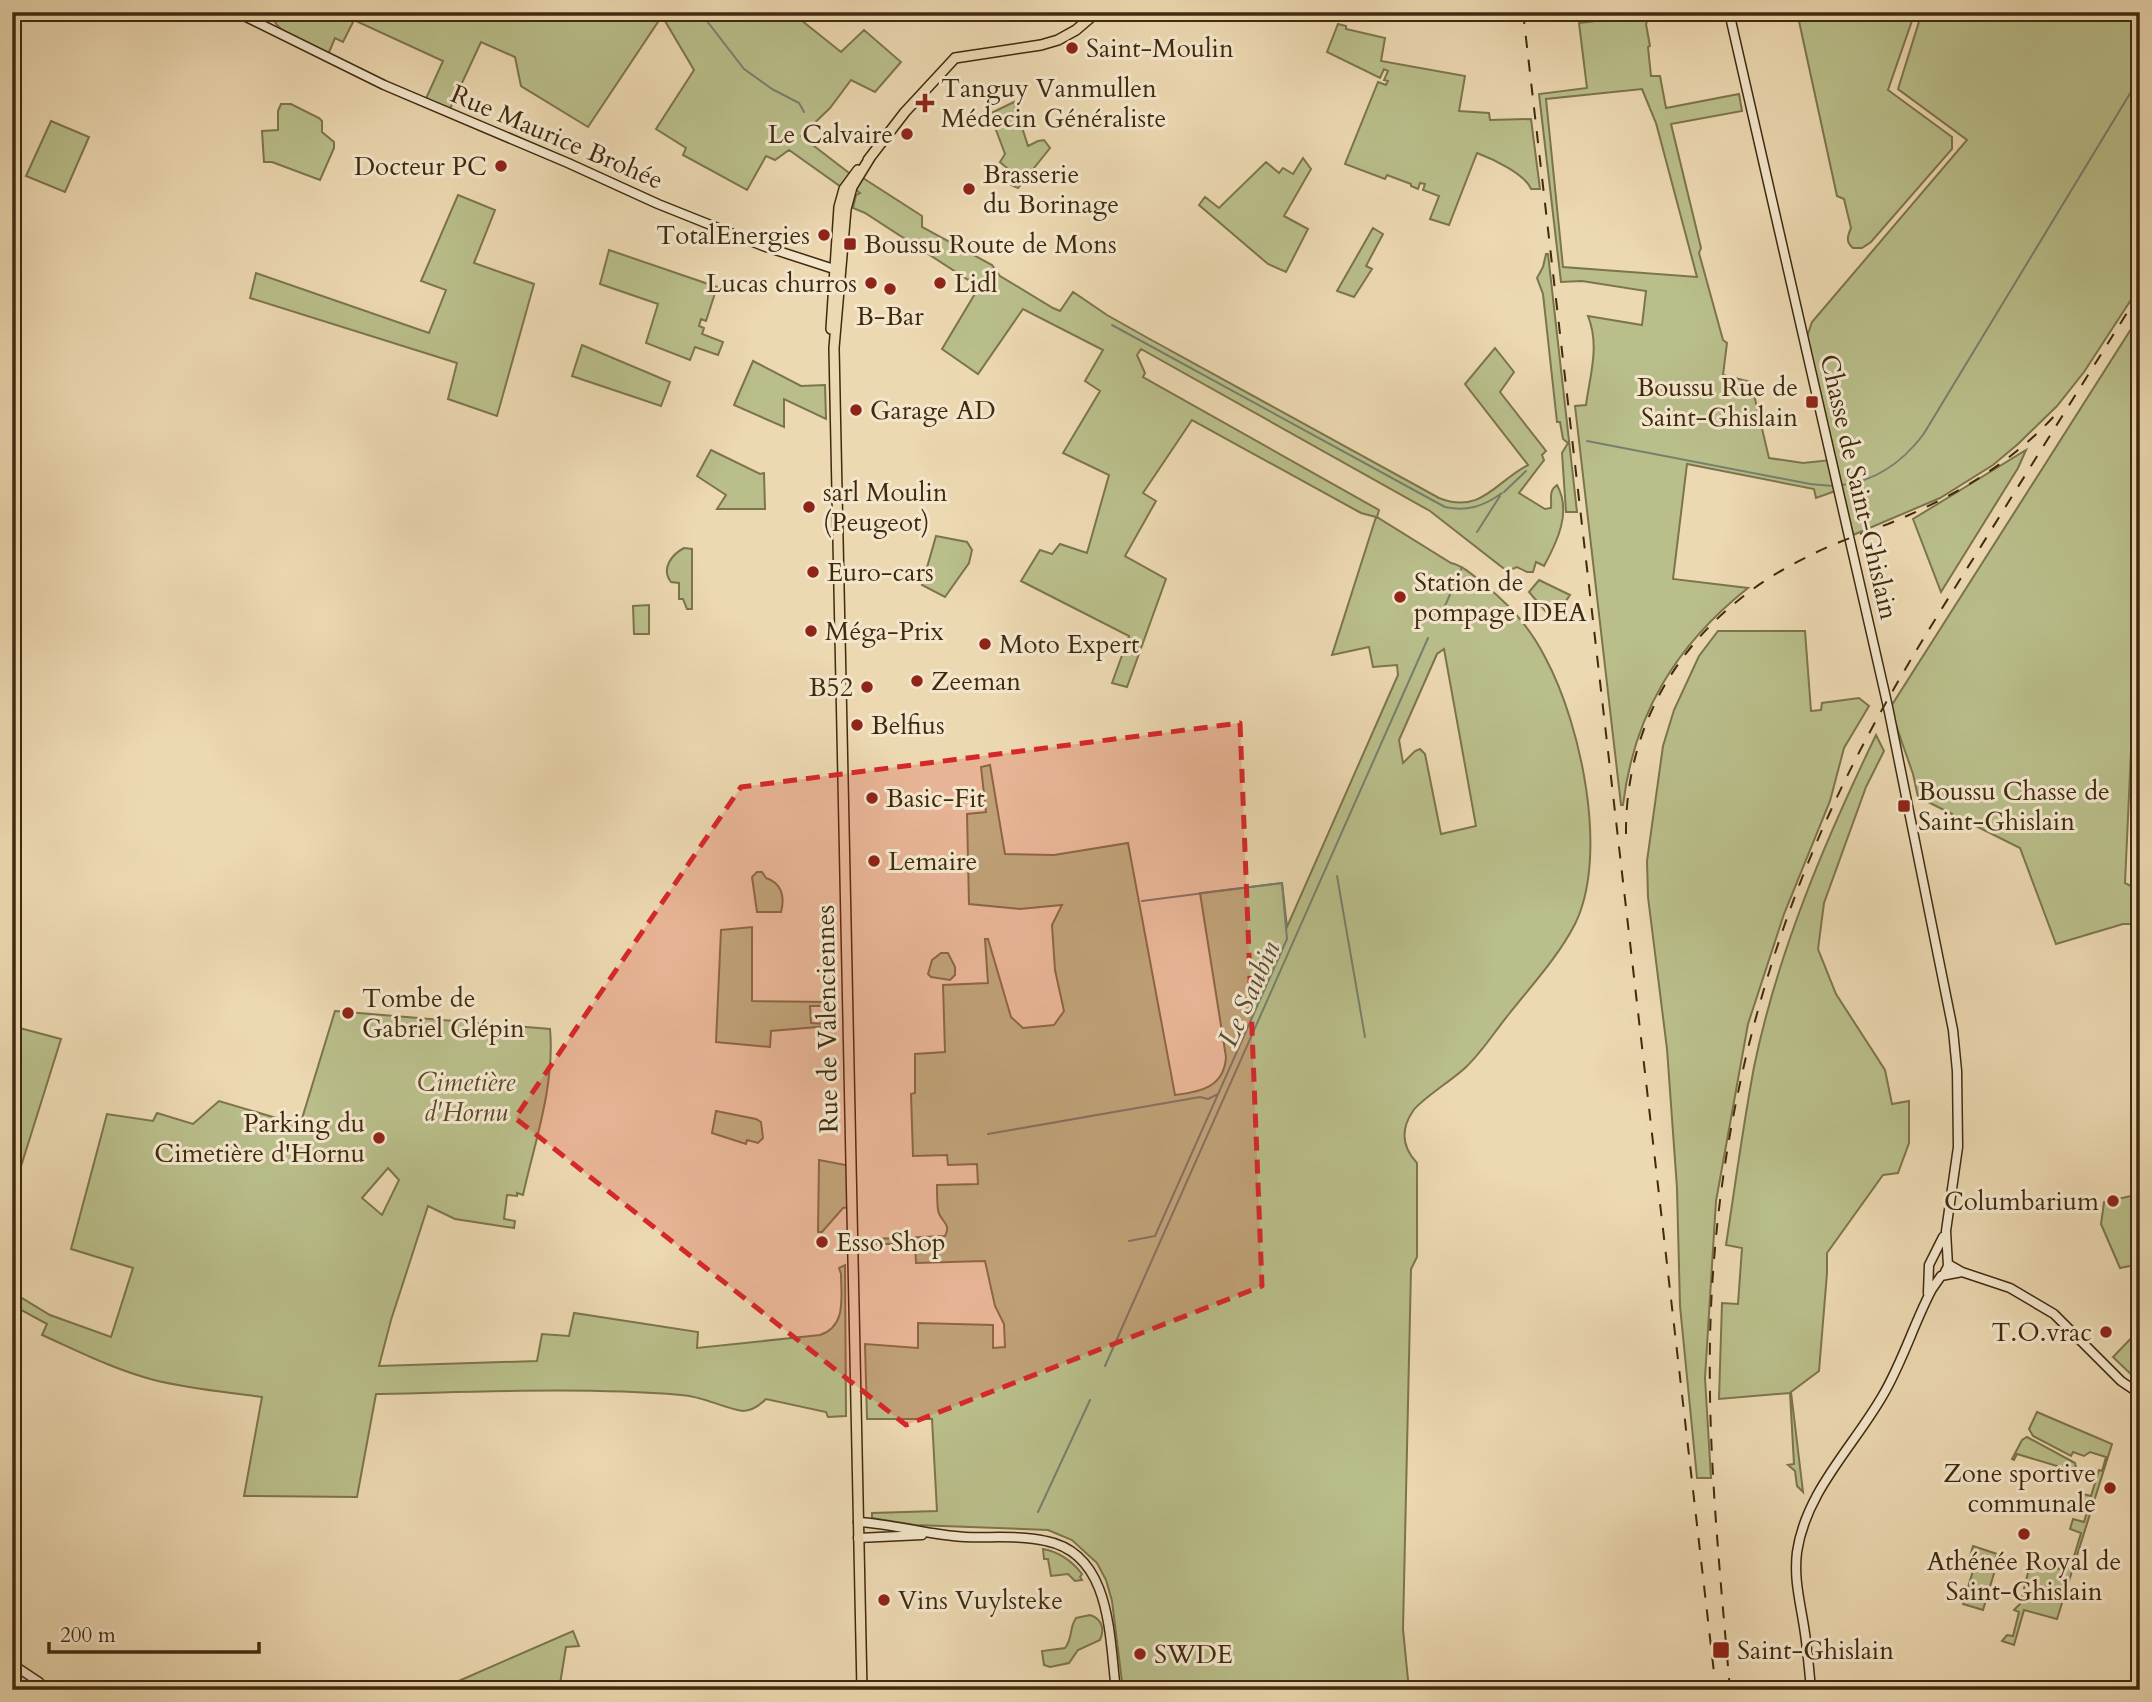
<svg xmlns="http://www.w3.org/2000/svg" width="2152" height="1702" font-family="Cardo,serif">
<rect width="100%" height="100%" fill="#ecd8b1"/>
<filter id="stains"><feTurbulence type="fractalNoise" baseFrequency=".00286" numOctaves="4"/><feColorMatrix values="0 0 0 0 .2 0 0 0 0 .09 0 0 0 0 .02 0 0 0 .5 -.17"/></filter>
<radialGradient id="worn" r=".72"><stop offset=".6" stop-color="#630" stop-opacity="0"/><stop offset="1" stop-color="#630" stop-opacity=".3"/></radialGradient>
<path fill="#b9be8a" stroke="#7c744c" stroke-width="2" fill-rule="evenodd" d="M 270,12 L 791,12 L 841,52 L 864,30 L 901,62 L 875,92 L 851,80 L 830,108 L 801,136 L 853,176 L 844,189 L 789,150 L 775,160 L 766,156 L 747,190 L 683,155 L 686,148 L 656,129 L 694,70 L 662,16 L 588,127 L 521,86 L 515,57 L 481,42 L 448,113 L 424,103 L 443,61 L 354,20 L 343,42 L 335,38 L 327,57 C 307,46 277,35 270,12 Z
M 1619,12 L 1651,12 L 1646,24 L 1650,46 L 1648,47 L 1651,76 L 1660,76 L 1666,108 L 1739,94 L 1742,111 L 1671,124 L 1701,248 L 1699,253 L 1723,340 L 1727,343 L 1723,375 L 1751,382 L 1769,458 L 1803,463 L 1831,460 L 1838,490 L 1816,498 L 1814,489 L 1687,464 L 1673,579 L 1748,588 C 1676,645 1634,714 1623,805 L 1621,805 L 1575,406 L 1586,405 C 1590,375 1600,346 1588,316 L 1642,325 L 1646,291 L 1582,281 L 1561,282 L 1539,94 L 1587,88 L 1579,23 L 1612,19 ZM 1642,89 L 1656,123 L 1697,277 L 1563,267 L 1546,99 Z
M 1797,12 L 1915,12 L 1888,90 L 1952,137 L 1952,149 L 1871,242 L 1862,248 L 1853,248 C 1845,242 1848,235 1851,228 L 1844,199 L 1837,196 Z
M 1922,12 L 2140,12 L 2140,286 L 2084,372 L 2057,406 L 2018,444 L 1993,465 L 1940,498 L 1853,535 L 1807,337 L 1812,322 L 1967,140 L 1898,89 Z
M 1338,24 L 1346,26 L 1346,29 L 1385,38 L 1381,61 L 1465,76 L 1459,111 L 1489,113 L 1490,120 L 1531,119 L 1540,189 L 1531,189 C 1525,174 1493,159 1477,153 L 1449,225 L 1430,219 L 1439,196 L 1423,190 L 1425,184 L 1420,183 L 1418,189 L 1411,186 L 1411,184 L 1387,175 L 1385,179 L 1345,164 L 1378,82 L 1386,85 L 1388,81 L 1384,80 L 1388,71 L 1384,69 L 1380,78 L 1327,52 Z
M 1014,102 L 1028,146 L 1038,141 L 1044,140 L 1050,148 L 1018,188 L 1011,185 L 1008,169 L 1000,162 L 1005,154 L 993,122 L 985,116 Z
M 281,104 L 291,104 L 319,118 L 322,121 L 322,132 L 334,142 L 334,148 L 320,180 L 272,162 L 264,162 L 262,131 L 278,130 L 278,111 Z
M 51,121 L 89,137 L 65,192 L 26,176 Z
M 1303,158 L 1311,169 L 1284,216 L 1308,229 L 1286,272 L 1268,264 L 1199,205 L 1205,197 L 1219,208 L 1266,162 L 1279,173 L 1283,168 L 1293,174 Z
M 864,169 L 863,178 L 922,216 L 922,227 L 992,265 L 1000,276 L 1053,308 L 1060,311 L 1073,292 L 1107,315 L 1146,337 L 1439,498 C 1481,515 1496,481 1528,465 L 1465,384 L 1495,348 L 1514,372 L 1500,392 L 1546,451 L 1542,455 L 1544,460 L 1519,493 L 1545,509 L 1551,508 C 1552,499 1548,491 1557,485 C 1572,512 1557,542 1544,566 L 1536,562 L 1533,572 L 1527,572 L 1517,567 L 1507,571 L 1430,511 L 1141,349 L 1137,355 L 1145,373 L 1143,377 L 1379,510 L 1377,517 L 1451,563 C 1464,566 1475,577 1486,586 C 1510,605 1532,631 1546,659 C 1581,725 1609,855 1575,924 C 1558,957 1532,985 1509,1014 C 1495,1031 1482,1052 1466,1067 C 1454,1079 1420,1100 1413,1111 C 1400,1130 1402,1147 1417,1163 L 1417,1257 L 1411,1269 L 1403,1629 L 1409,1690 L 1123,1690 L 1112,1601 L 1106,1580 L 1097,1563 L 1072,1540 L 1048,1530 L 915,1525 L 872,1518 L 872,1513 L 937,1511 L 932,1419 L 867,1419 L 865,1344 L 918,1348 L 918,1323 L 993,1325 L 993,1348 L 1005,1347 L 1004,1324 L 995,1306 L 985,1261 L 916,1263 L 915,1244 L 874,1244 L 874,1239 L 945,1236 C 952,1223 940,1222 938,1210 C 937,1202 937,1193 937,1185 L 978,1184 L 977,1164 L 948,1165 L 947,1155 L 913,1156 L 911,1094 L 915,1093 L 915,1054 L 945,1052 L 943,985 L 988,983 L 985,939 L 988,939 L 1011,1017 L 1023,1028 L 1054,1025 L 1064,1011 L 1055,970 L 1052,925 L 1062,905 L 1020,909 L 969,904 L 967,814 L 986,812 L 981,767 L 990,765 L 1005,854 L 1054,855 L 1128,843 L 1175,1095 C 1201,1092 1224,1087 1226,1057 L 1200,893 L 1282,883 L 1287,927 L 1398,675 L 1397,665 L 1373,667 L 1369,647 L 1332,655 L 1376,517 L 1361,513 L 1192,420 L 1143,493 L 1156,501 L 1125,556 L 1166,579 L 1127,687 L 1112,683 L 1129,636 L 1021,581 L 1040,550 L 1052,554 L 1060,544 L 1087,553 L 1109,475 L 1063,453 L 1100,391 L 1085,381 L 1103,350 L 1023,309 L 978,374 L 942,349 L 979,287 L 865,213 L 853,208 L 856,195 L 860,193 L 852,187 ZM 1444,649 L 1476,826 L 1441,834 L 1425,754 L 1420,749 L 1415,751 L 1403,763 L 1399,740 L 1437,654 Z
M 458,195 L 495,210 L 474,263 L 534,284 L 497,416 L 448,399 L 457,363 L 250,298 L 256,273 L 429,333 L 446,290 L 421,281 Z
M 1373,228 L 1383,234 L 1366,266 L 1372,269 L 1354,297 L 1337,291 Z
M 609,250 L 717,287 L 706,321 L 701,319 L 699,326 L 704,328 L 702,334 L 723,342 L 718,355 L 695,347 L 690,360 L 646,343 L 658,304 L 600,284 Z
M 1546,254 L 1548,254 L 1577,512 L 1566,512 L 1562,453 L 1568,443 L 1563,439 L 1560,422 L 1557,422 L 1543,294 L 1537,278 L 1543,267 Z
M 2140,315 L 2140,716 L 2132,730 L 2125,883 L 2140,891 L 2140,924 L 2123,924 L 2056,944 L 2020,848 L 1918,797 L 1913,774 L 1890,708 Z
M 582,345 L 670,382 L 661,406 L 572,376 Z
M 753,361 L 801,386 L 825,385 L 826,419 L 784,399 L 784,427 L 734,405 Z
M 711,450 L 760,474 L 764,473 L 765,509 L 717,509 L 726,495 L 697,476 Z
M 2026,450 L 2018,468 L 1941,592 L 1913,519 Z
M 936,536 L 967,542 L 972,550 L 969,563 L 945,597 L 922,585 Z
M 684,548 L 692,549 L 692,609 L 687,609 L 683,599 L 679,599 L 679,583 L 671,582 C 661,569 671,555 684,548 Z
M 1539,580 L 1570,595 L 1553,620 L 1529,592 Z
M 649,605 L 649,634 L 634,634 L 633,606 Z
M 1718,631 L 1805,631 L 1811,711 L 1821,710 L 1822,703 L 1859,698 L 1869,706 L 1844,748 L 1830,801 L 1784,914 L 1748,1024 L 1716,1201 L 1705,1378 L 1711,1478 L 1697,1478 L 1680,1306 L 1677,1188 L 1667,1049 L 1648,897 L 1647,861 L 1663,746 L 1674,710 L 1699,656 Z
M 1876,735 L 1884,751 L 1866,787 L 1824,903 L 1818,949 L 1836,994 L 1885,1070 L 1892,1104 L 1909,1101 L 1909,1143 L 1898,1173 L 1883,1175 L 1827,1253 L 1827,1273 L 1819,1371 L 1791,1392 L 1803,1492 L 1797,1486 L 1795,1471 L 1788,1465 L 1794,1464 L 1790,1393 L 1719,1399 L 1722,1303 L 1738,1304 L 1742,1248 L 1726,1245 C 1735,1186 1743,1126 1754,1067 C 1778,951 1825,841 1876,735 Z
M 757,872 L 762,872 L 766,878 C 782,883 785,897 781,912 L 757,912 L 752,877 Z
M 752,927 L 752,1001 L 829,1002 L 829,1006 L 810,1006 L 811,1023 L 829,1024 L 829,1026 L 771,1031 L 770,1047 L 716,1042 L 721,930 Z
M 941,953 L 948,953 L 955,967 L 955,975 L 950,980 L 931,977 L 928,974 L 932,960 Z
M 335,1011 L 550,1029 C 555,1085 535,1141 523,1195 L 517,1193 L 517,1196 L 507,1195 L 504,1219 L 515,1221 L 514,1228 L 455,1219 L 428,1206 L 391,1320 L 379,1366 L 537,1361 L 542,1334 L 569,1336 L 574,1313 L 698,1332 L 697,1348 L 820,1335 C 847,1326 841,1297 841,1274 L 839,1268 L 845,1265 L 846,1416 L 828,1417 L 826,1412 L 766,1399 C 760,1405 753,1411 743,1411 C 722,1408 703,1396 681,1395 C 580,1387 478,1392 376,1394 L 357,1497 L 244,1496 L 262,1397 C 226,1392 190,1389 154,1380 C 115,1370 78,1351 42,1335 L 47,1324 L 12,1305 L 12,1292 L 50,1315 L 111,1337 L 133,1268 L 71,1249 L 107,1114 L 153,1121 L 157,1113 L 193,1124 L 219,1101 L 300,1125 ZM 388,1168 L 399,1180 L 382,1215 L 362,1198 Z
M 12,1026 L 61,1039 L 12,1195 Z
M 716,1111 L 756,1119 L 761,1122 L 763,1138 L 758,1143 L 747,1140 L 746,1144 L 712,1133 Z
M 819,1160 L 851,1166 L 851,1207 L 843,1208 L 822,1232 L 818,1232 Z
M 2140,1194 L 2140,1264 L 2120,1268 L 2101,1224 L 2104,1202 Z
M 2140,1329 L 2140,1383 L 2113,1357 Z
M 2037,1412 L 2112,1444 L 2057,1619 L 2024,1610 L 2014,1645 L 2002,1641 L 2007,1635 L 2013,1636 L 2019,1612 L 2014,1610 L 2020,1604 L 2030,1565 L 2037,1562 L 2059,1569 L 2062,1561 L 2072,1563 L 2081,1533 L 2070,1529 L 2073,1519 L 2084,1522 L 2090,1502 L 2078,1497 L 2079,1493 L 2091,1496 L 2099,1470 L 2102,1471 L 2106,1457 L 2090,1452 L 2084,1456 L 2073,1452 L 2071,1456 L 2033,1436 L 2029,1429 Z
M 2027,1437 L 2075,1463 L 2077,1472 L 2017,1454 L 2014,1460 L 2012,1459 L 2022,1440 Z
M 1973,1546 L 1997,1554 L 1993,1567 L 1969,1560 Z
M 1043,1549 C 1060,1552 1072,1561 1082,1574 L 1080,1577 L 1082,1580 L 1075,1581 L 1068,1574 L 1051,1576 L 1048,1559 L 1044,1559 Z
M 1975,1564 L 1995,1570 L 1983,1610 L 1963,1604 Z
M 1090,1615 C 1102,1619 1105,1629 1100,1640 L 1078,1650 L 1069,1663 L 1050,1667 L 1044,1665 L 1042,1651 L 1065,1648 C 1073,1638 1069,1628 1076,1618 Z
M 573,1631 L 579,1646 L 566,1647 L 559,1690 L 438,1690 Z"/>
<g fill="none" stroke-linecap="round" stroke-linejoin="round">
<path stroke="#75806d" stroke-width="2" d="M 700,12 L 744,69 L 772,89 L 799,103 L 804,112
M 1112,325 L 1445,507 C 1467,512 1484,506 1502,493
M 1587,441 L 1810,484 L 1833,486
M 1842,485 C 1877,481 1902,462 1923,435 L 2140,77
M 1504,492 L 1526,471
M 1477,532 L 1500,496
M 1438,622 L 1462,567
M 1337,876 L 1365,1037
M 988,1134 L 1200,1097 L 1208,1099 L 1218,1094
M 1129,1241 L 1155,1236 L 1287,939 L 1282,883 L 1142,901
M 1105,1366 L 1428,638
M 1038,1512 L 1090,1400"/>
<defs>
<path id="secondary" d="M 236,12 L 384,85 L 568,163 L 658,204 L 763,246 L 840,271
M 1729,12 L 1888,707 L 1953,1030 L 1957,1071 L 1958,1147 L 1946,1231 L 1948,1266 L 1944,1274
M 1948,1264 L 1962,1272 L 2010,1288 L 2054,1314 L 2121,1381 L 2140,1394
M 1928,1293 L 1929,1265 L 1943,1237
M 858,1522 C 894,1524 929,1535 965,1537 C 992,1538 1019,1535 1046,1541 C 1112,1554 1109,1637 1116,1690
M 858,1538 L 922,1535
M 12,1664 L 39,1682 L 46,1690
M 1811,1690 C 1809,1667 1807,1643 1803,1621 C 1799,1597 1794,1577 1797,1552 C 1806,1491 1854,1446 1883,1395 C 1903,1361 1914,1323 1932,1289 L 1941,1276 L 1962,1272"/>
<path id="primary" d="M 868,160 L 905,112 L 955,58 L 1041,45 L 1058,40 L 1076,30 L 1097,12
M 831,329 L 839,207 L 844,189 L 858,170
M 862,1690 L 834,348 L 846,209 L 852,187 L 871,156"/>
</defs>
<use href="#secondary" stroke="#402a0e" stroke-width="11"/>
<use href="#primary" stroke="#402a0e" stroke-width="12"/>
<use href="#secondary" stroke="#f3e6cc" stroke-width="8"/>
<use href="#primary" stroke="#ecd8b1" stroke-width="9"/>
<path stroke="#402a0e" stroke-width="2" stroke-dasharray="12 12" stroke-linecap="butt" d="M 1523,12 L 1716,1690
M 1626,834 C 1625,709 1698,609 1809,556 C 1834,543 1861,534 1888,524 C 1951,498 2010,465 2056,414
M 1730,1690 C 1718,1547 1702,1404 1714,1260 C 1726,1106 1766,951 1831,810 C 1873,718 1926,633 1980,548 C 2033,462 2087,377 2140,292"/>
</g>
<path fill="#d62828" fill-opacity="0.2" stroke="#d62828" stroke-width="5" stroke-dasharray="14 9" stroke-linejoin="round" d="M 1240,723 L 1262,1286 L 906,1425 L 515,1118 L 741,787 Z"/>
<g fill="#8f2418" stroke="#f3e6cc" stroke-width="2.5">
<circle cx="1072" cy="48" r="7"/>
<path d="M921.5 92.5h7v7h7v7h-7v7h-7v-7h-7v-7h7z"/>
<circle cx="907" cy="134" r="7"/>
<circle cx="501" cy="166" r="7"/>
<circle cx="969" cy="189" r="7"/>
<circle cx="824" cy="235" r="7"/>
<rect x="843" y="237" width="14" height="14" rx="3.5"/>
<circle cx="871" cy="283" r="7"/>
<circle cx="940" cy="283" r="7"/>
<circle cx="890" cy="289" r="7"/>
<rect x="1805" y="395" width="14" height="14" rx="3.5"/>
<circle cx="856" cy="410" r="7"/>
<circle cx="809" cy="507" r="7"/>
<circle cx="813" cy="572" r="7"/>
<circle cx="1400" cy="597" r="7"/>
<circle cx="811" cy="631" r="7"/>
<circle cx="985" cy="644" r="7"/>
<circle cx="917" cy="681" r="7"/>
<circle cx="867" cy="687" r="7"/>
<circle cx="857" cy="725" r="7"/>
<circle cx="872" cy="798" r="7"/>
<rect x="1897" y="799" width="14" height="14" rx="3.5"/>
<circle cx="874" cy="861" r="7"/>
<circle cx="348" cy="1013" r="7"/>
<circle cx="379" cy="1138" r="7"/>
<circle cx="2113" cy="1201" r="7"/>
<circle cx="822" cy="1242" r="7"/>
<circle cx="2106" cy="1332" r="7"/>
<circle cx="2110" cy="1488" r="7"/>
<circle cx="2024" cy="1534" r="7"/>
<circle cx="884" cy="1600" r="7"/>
<rect x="1712" y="1641" width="18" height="18" rx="3.5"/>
<circle cx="1140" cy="1654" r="7"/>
</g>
<g text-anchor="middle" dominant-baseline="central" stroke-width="6" stroke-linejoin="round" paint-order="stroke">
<g font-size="26" fill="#402a0e" stroke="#f3e6cc" text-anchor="start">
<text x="1086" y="48">Saint-Moulin</text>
<text x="941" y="88">Tanguy Vanmullen<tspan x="941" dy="30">Médecin Généraliste</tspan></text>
<text x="893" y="134" text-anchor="end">Le Calvaire</text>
<text x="487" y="166" text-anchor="end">Docteur PC</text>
<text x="983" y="174">Brasserie<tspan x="983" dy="30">du Borinage</tspan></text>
<text x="810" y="235" text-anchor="end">TotalEnergies</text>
<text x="864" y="244">Boussu Route de Mons</text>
<text x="857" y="283" text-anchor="end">Lucas churros</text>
<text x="954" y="283">Lidl</text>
<text x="890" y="316" text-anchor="middle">B-Bar</text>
<text x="1798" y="387" text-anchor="end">Boussu Rue de<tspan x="1798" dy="30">Saint-Ghislain</tspan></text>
<text x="870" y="410">Garage AD</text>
<text x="823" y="492">sarl Moulin<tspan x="823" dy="30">(Peugeot)</tspan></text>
<text x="827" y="572">Euro-cars</text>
<text x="1414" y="582">Station de<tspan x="1414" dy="30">pompage IDEA</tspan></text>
<text x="825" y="631">Méga-Prix</text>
<text x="999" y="644">Moto Expert</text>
<text x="931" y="681">Zeeman</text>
<text x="853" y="687" text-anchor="end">B52</text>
<text x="871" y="725">Belfius</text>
<text x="1918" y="791">Boussu Chasse de<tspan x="1918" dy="30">Saint-Ghislain</tspan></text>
<text x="886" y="798">Basic-Fit</text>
<text x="888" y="861">Lemaire</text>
<text x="362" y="998">Tombe de<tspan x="362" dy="30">Gabriel Glépin</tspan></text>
<text x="365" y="1123" text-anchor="end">Parking du<tspan x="365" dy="30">Cimetière d'Hornu</tspan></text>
<text x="2099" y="1201" text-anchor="end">Columbarium</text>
<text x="836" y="1242">Esso Shop</text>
<text x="2092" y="1332" text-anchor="end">T.O.vrac</text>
<text x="2096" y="1473" text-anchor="end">Zone sportive<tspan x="2096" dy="30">communale</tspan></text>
<text x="2024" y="1561" text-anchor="middle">Athénée Royal de<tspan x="2024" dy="30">Saint-Ghislain</tspan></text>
<text x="898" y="1600">Vins Vuylsteke</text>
<text x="1737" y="1650">Saint-Ghislain</text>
<text x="1154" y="1654">SWDE</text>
</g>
<g font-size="26" fill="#402a0e" stroke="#f3e6cc">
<text transform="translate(557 137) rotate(23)">Rue Maurice Brohée</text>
<text transform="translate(1859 487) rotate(77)">Chasse de Saint-Ghislain</text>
<text transform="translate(827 1019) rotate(-91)">Rue de Valenciennes</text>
</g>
<g font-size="26" font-style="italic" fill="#584827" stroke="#f3e6cc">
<text x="466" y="1082">Cimetière<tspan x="466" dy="30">d'Hornu</tspan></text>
</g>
<g font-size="28" font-style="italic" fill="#564e36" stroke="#f3e6cc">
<text transform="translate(1249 994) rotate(-66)">Le Saubin</text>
</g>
</g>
<rect width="2152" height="1702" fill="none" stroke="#ecd8b1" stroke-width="42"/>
<rect x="14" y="14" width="2124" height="1674" fill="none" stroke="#402a0e" stroke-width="3.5"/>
<rect x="21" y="21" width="2110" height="1660" fill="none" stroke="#402a0e" stroke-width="2"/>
<path d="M49 1642v10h210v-10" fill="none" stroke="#402a0e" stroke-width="3.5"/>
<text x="60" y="1642" font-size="21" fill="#402a0e" stroke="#f3e6cc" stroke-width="5" paint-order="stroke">200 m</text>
<rect width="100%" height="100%" filter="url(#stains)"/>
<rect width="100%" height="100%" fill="url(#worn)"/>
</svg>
